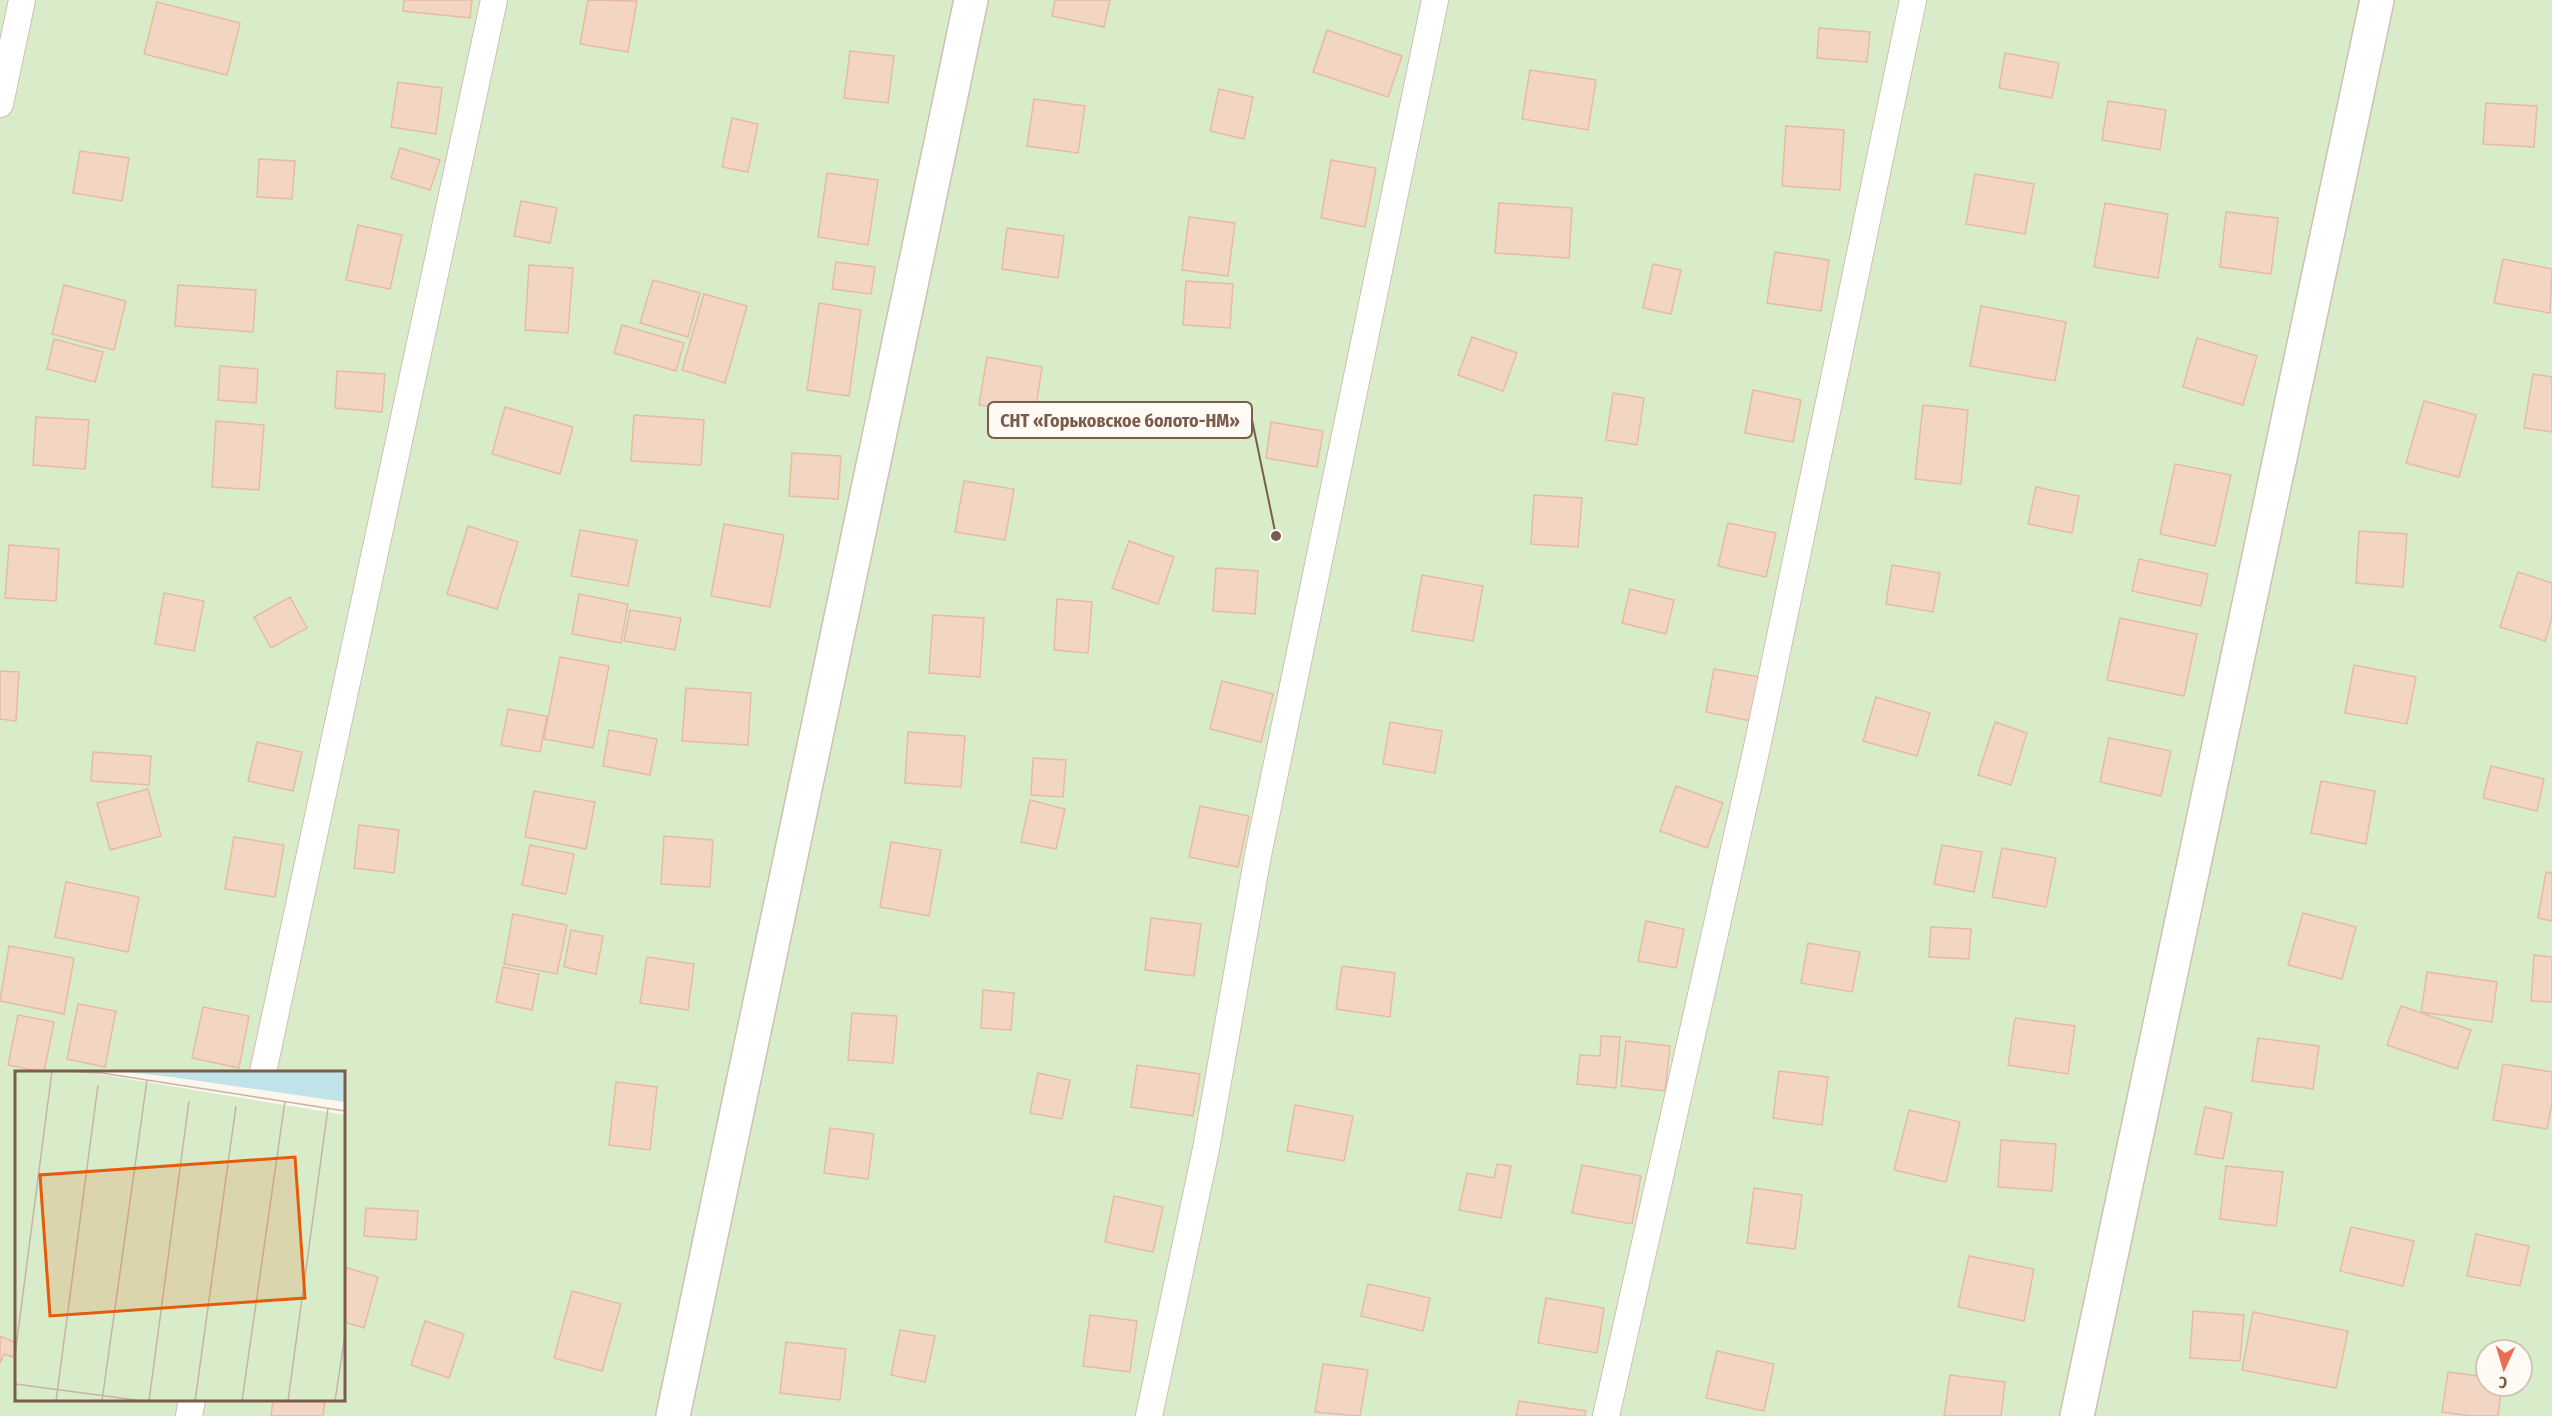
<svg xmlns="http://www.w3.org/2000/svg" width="2552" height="1416" font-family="'Fira Sans Condensed',sans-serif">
<rect width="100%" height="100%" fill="#fdf6ec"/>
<path fill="#d8ecc9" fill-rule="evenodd" d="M 0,0 L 2552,0 L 2552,1416 L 0,1416 ZM 16,1072 L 344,1072 L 344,1400 L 16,1400 ZM 2486,1350 L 2522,1350 L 2522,1386 L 2486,1386 Z"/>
<path fill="#f3d5c3" stroke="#e6bba3" stroke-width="1.5" d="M 404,0 L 472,0 L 470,18 L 403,11 Z
M 588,0 L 637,1 L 628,52 L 580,44 Z
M 1055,0 L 1110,0 L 1104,27 L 1052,16 Z
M 157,2 L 240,23 L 227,75 L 144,54 Z
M 1819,28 L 1870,32 L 1867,62 L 1817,58 Z
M 1327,30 L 1402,56 L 1388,97 L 1313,72 Z
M 850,51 L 894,56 L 888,103 L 844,98 Z
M 2005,53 L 2059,63 L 2052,98 L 1999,88 Z
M 1530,70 L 1596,80 L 1588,130 L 1522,119 Z
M 398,82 L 442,88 L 436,134 L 391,127 Z
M 1219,89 L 1253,97 L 1244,139 L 1210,131 Z
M 1034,99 L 1085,106 L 1078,153 L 1027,146 Z
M 2108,101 L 2166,110 L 2160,150 L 2102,140 Z
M 2486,103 L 2537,106 L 2534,147 L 2483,144 Z
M 732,118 L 758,124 L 748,172 L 722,167 Z
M 1786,126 L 1844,130 L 1840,190 L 1782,186 Z
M 400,148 L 440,160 L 430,190 L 391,178 Z
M 80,151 L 129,158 L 122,201 L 73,193 Z
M 259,159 L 295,161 L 292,199 L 257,197 Z
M 1331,160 L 1376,168 L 1365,227 L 1321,218 Z
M 827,173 L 878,180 L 868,245 L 818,237 Z
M 1975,174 L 2034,184 L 2025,234 L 1966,224 Z
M 521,201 L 557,208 L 550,243 L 514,236 Z
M 1499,203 L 1572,208 L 1569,258 L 1495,253 Z
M 2105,203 L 2168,214 L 2158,278 L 2094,267 Z
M 2226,212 L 2278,218 L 2271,274 L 2220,267 Z
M 1189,217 L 1235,223 L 1228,276 L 1182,270 Z
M 358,225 L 402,235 L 390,289 L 346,280 Z
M 1007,228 L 1064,236 L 1058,278 L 1002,269 Z
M 1775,252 L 1829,260 L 1821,311 L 1767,303 Z
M 2503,259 L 2552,269 L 2550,313 L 2494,303 Z
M 836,262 L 875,267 L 871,294 L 832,289 Z
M 1653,264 L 1681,270 L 1671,314 L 1643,308 Z
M 529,265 L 573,268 L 568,333 L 525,330 Z
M 653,280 L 700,293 L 688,337 L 640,323 Z
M 1186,281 L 1233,284 L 1230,328 L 1183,325 Z
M 64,285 L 126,301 L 114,350 L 52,334 Z
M 178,285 L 256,290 L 253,332 L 175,326 Z
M 704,294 L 747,306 L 725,383 L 682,370 Z
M 819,303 L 861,310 L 849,396 L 807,390 Z
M 1981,306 L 2066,322 L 2055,381 L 1970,366 Z
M 622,325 L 684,343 L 676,371 L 614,353 Z
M 1472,337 L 1517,353 L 1503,391 L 1458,375 Z
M 2197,338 L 2257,356 L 2243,405 L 2183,387 Z
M 54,339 L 103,352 L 95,382 L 47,369 Z
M 987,357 L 1042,367 L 1035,414 L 979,405 Z
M 220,366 L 258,369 L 256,403 L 218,400 Z
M 337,371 L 385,374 L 382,412 L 335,408 Z
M 2533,374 L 2552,377 L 2552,432 L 2524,428 Z
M 1753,390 L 1801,400 L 1793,442 L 1745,433 Z
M 1613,393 L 1644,398 L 1637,445 L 1606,440 Z
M 2424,401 L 2476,415 L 2459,477 L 2406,463 Z
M 1923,405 L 1968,410 L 1961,484 L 1915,479 Z
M 505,407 L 573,427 L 560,474 L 492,454 Z
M 634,415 L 704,420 L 701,465 L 631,461 Z
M 36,417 L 89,420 L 85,469 L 33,465 Z
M 216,421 L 264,425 L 259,490 L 212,487 Z
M 1271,422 L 1323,431 L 1317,467 L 1266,458 Z
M 792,453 L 841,456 L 838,499 L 789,496 Z
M 2175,464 L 2231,475 L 2215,546 L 2160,534 Z
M 964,481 L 1014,489 L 1005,540 L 955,532 Z
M 2036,487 L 2079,496 L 2072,533 L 2028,524 Z
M 1534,495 L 1582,498 L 1578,547 L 1531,544 Z
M 1728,523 L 1776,533 L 1766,577 L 1718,566 Z
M 724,524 L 784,535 L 770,607 L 711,596 Z
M 468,526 L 518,542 L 497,609 L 447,594 Z
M 580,530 L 637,540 L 628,586 L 571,576 Z
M 2359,531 L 2407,534 L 2403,587 L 2356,583 Z
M 1129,541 L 1174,557 L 1158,604 L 1112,588 Z
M 9,545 L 59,549 L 56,601 L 5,598 Z
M 2139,559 L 2208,574 L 2201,606 L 2132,591 Z
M 1892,565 L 1940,573 L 1933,612 L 1886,604 Z
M 1216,568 L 1258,571 L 1255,614 L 1213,611 Z
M 2518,572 L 2552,583 L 2552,618 L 2545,641 L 2500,627 Z
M 1422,575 L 1483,586 L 1473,641 L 1412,631 Z
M 1630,589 L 1674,600 L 1666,634 L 1622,623 Z
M 164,593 L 204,601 L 194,651 L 155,644 Z
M 579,594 L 628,604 L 621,643 L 572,634 Z
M 290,597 L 307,628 L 271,648 L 254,617 Z
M 1057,599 L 1092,602 L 1088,653 L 1054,650 Z
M 630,610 L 681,618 L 675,650 L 624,641 Z
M 933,615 L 984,618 L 980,677 L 929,673 Z
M 2120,618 L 2197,634 L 2184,696 L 2107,680 Z
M 560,657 L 609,666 L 593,748 L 544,739 Z
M 2354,665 L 2416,677 L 2407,724 L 2345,713 Z
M 1714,669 L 1760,677 L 1751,721 L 1706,712 Z
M 0,671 L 19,672 L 16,721 L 0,719 Z
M 1222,681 L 1273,694 L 1261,742 L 1210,729 Z
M 686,688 L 751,693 L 748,745 L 682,741 Z
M 1876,697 L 1930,713 L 1917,756 L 1863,741 Z
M 508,709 L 547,716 L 540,752 L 501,745 Z
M 1390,722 L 1442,731 L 1435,773 L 1383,764 Z
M 1995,722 L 2027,733 L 2011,785 L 1978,775 Z
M 609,730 L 657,739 L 650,775 L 603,766 Z
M 908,732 L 965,736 L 961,787 L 905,783 Z
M 2109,738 L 2171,751 L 2161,796 L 2100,782 Z
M 257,742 L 302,752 L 293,791 L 248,781 Z
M 93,752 L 151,756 L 149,785 L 91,781 Z
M 1033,758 L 1066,760 L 1063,797 L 1031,795 Z
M 2491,766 L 2544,779 L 2537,811 L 2483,798 Z
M 2321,781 L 2375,791 L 2366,844 L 2311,833 Z
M 1676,786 L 1723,803 L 1707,848 L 1660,831 Z
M 148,789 L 161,836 L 110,850 L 97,803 Z
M 534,791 L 595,802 L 586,849 L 525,837 Z
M 1030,800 L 1065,809 L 1056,849 L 1021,842 Z
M 1200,806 L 1249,816 L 1238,867 L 1189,857 Z
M 359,825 L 399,830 L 394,873 L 354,868 Z
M 664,836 L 713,840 L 710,887 L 661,884 Z
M 234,837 L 284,845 L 275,897 L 225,889 Z
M 891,842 L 941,850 L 929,916 L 880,907 Z
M 530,845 L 574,854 L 566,894 L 522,885 Z
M 1942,845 L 1982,852 L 1974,892 L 1934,884 Z
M 2002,848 L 2056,858 L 2046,907 L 1992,897 Z
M 2546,872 L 2552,873 L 2552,921 L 2538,918 Z
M 66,882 L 139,897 L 128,952 L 55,937 Z
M 2303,913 L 2356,927 L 2342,979 L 2288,965 Z
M 513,914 L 567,925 L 557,974 L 504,964 Z
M 1151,918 L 1201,924 L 1194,976 L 1145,970 Z
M 1646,921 L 1684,929 L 1676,968 L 1638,961 Z
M 1931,927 L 1971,929 L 1969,959 L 1929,957 Z
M 571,930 L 603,936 L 596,974 L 564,967 Z
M 1808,943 L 1860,952 L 1852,992 L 1801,983 Z
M 9,946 L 74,958 L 64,1014 L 0,1001 Z
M 2534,955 L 2552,957 L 2552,1002 L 2531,1001 Z
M 647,957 L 694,964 L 688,1010 L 640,1003 Z
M 1342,966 L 1395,973 L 1390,1017 L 1336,1009 Z
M 503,967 L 539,974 L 532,1010 L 496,1002 Z
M 2427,972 L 2497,982 L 2492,1022 L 2421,1012 Z
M 983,990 L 1014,993 L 1011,1030 L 981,1028 Z
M 78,1004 L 116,1011 L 105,1067 L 67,1059 Z
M 2401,1006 L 2471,1030 L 2457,1069 L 2387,1045 Z
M 203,1007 L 249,1016 L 239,1068 L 192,1058 Z
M 852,1013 L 897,1016 L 893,1063 L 848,1060 Z
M 18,1015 L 54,1022 L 44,1072 L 8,1065 Z
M 2015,1018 L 2075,1026 L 2068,1074 L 2008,1065 Z
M 1601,1036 L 1620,1037 L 1616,1088 L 1577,1084 L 1580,1055 L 1600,1056 Z
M 2258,1038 L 2319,1046 L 2313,1089 L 2252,1081 Z
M 1626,1041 L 1670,1046 L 1665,1091 L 1621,1086 Z
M 2503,1064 L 2552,1072 L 2552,1103 L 2547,1129 L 2493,1120 Z
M 1137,1065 L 1200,1074 L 1193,1116 L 1131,1107 Z
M 1779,1071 L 1828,1077 L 1822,1125 L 1773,1118 Z
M 1038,1073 L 1070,1080 L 1062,1119 L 1030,1113 Z
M 616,1082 L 657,1087 L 650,1150 L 609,1145 Z
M 1295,1105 L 1353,1116 L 1344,1161 L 1287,1151 Z
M 2205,1107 L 2232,1113 L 2223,1159 L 2195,1154 Z
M 1909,1110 L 1960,1122 L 1946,1182 L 1894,1170 Z
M 830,1128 L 874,1134 L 868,1179 L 824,1173 Z
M 2001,1140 L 2056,1144 L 2052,1191 L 1998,1187 Z
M 1497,1164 L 1511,1166 L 1501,1218 L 1459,1210 L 1467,1173 L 1494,1178 Z
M 1582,1165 L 1641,1176 L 1632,1224 L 1572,1213 Z
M 2226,1166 L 2283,1172 L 2276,1226 L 2220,1219 Z
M 1754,1188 L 1802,1195 L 1795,1249 L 1747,1243 Z
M 1114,1196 L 1163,1207 L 1153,1252 L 1105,1242 Z
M 366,1208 L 418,1211 L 416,1240 L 364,1236 Z
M 2351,1227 L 2414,1241 L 2403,1286 L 2340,1271 Z
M 2476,1234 L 2529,1246 L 2520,1286 L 2467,1276 Z
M 1969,1256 L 2034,1269 L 2024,1321 L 1958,1307 Z
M 344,1267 L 378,1277 L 364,1328 L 344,1322 Z
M 1368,1284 L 1430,1298 L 1423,1331 L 1361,1316 Z
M 572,1291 L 621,1304 L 602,1371 L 554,1358 Z
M 1546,1298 L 1604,1308 L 1597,1353 L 1538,1343 Z
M 2193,1311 L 2244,1315 L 2240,1361 L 2190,1358 Z
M 2253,1312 L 2348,1331 L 2336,1388 L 2242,1370 Z
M 1090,1315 L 1137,1321 L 1130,1372 L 1083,1366 Z
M 425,1321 L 464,1334 L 449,1378 L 411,1365 Z
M 900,1330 L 935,1336 L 925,1382 L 891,1375 Z
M 0,1336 L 16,1343 L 16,1358 L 4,1354 L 0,1363 Z
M 786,1342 L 846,1349 L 840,1400 L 780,1393 Z
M 1717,1351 L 1774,1364 L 1764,1411 L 1706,1398 Z
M 1323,1364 L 1368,1370 L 1360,1416 L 1315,1412 Z
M 2448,1372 L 2486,1377 L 2486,1386 L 2502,1386 L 2498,1416 L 2471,1416 L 2442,1412 Z
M 1950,1375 L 2005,1382 L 2001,1416 L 1944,1416 Z
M 273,1400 L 325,1400 L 323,1416 L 271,1416 Z
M 1519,1401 L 1586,1411 L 1585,1416 L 1516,1416 Z"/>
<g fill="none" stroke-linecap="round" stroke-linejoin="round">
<defs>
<path id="service" d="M 0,104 L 22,0
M 263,1072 L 494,0
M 189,1416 L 192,1400
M 1149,1416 L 1206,1149 L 1258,855 L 1435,0
M 1606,1416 L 1757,747 L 1913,0"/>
<path id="minor" d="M 673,1416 L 971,0
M 2077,1416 L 2377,0"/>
</defs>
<use href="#service" stroke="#d1beb0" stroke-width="28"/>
<use href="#minor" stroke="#d1beb0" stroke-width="36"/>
<use href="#service" stroke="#fff" stroke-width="26"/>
<use href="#minor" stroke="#fff" stroke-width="33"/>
</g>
<g transform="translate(15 1071)">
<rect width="330" height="330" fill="#fdf6ec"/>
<path d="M 0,0 L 77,2 L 330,44 L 330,330 L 0,330 Z" fill="#d8ecc9"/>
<path d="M 102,0 L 330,0 L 330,31 L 157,6 Z" fill="#bfe3e8"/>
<path fill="none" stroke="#c5b3a7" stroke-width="1.5" d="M 47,0 L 87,2 L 330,40M 0,284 L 37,0M 0,313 L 128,330M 41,330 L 83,14M 87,330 L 132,9M 134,330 L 174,30M 180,330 L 221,35M 227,330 L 270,30M 273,330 L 313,37M 320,330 L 330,264"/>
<path fill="#e8590c" fill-opacity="0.15" stroke="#e8590c" stroke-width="3" d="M 280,86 L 290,227 L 35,245 L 25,104 Z"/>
<rect width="330" height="330" fill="none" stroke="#7a5c4d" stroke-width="3"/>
</g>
<path fill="none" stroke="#7a5c4d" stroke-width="2" d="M1276 536L1252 420"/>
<circle fill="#7a5c4d" stroke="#fffaf3" stroke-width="2" cx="1276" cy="536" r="6"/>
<rect fill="#fffaf3" stroke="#7a5c4d" stroke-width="2" x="988" y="402" width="264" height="36" rx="6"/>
<g font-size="18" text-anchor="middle" font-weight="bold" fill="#7a5c4d">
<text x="1120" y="427">СНТ «Горьковское болото-НМ»</text>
</g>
<g transform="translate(2504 1368) rotate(184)"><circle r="28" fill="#fffaf3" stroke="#cabbb1" stroke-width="1.5"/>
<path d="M0-4.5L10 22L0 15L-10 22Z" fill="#e76f51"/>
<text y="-9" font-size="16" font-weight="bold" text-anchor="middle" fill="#7a5c4d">С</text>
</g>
</svg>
